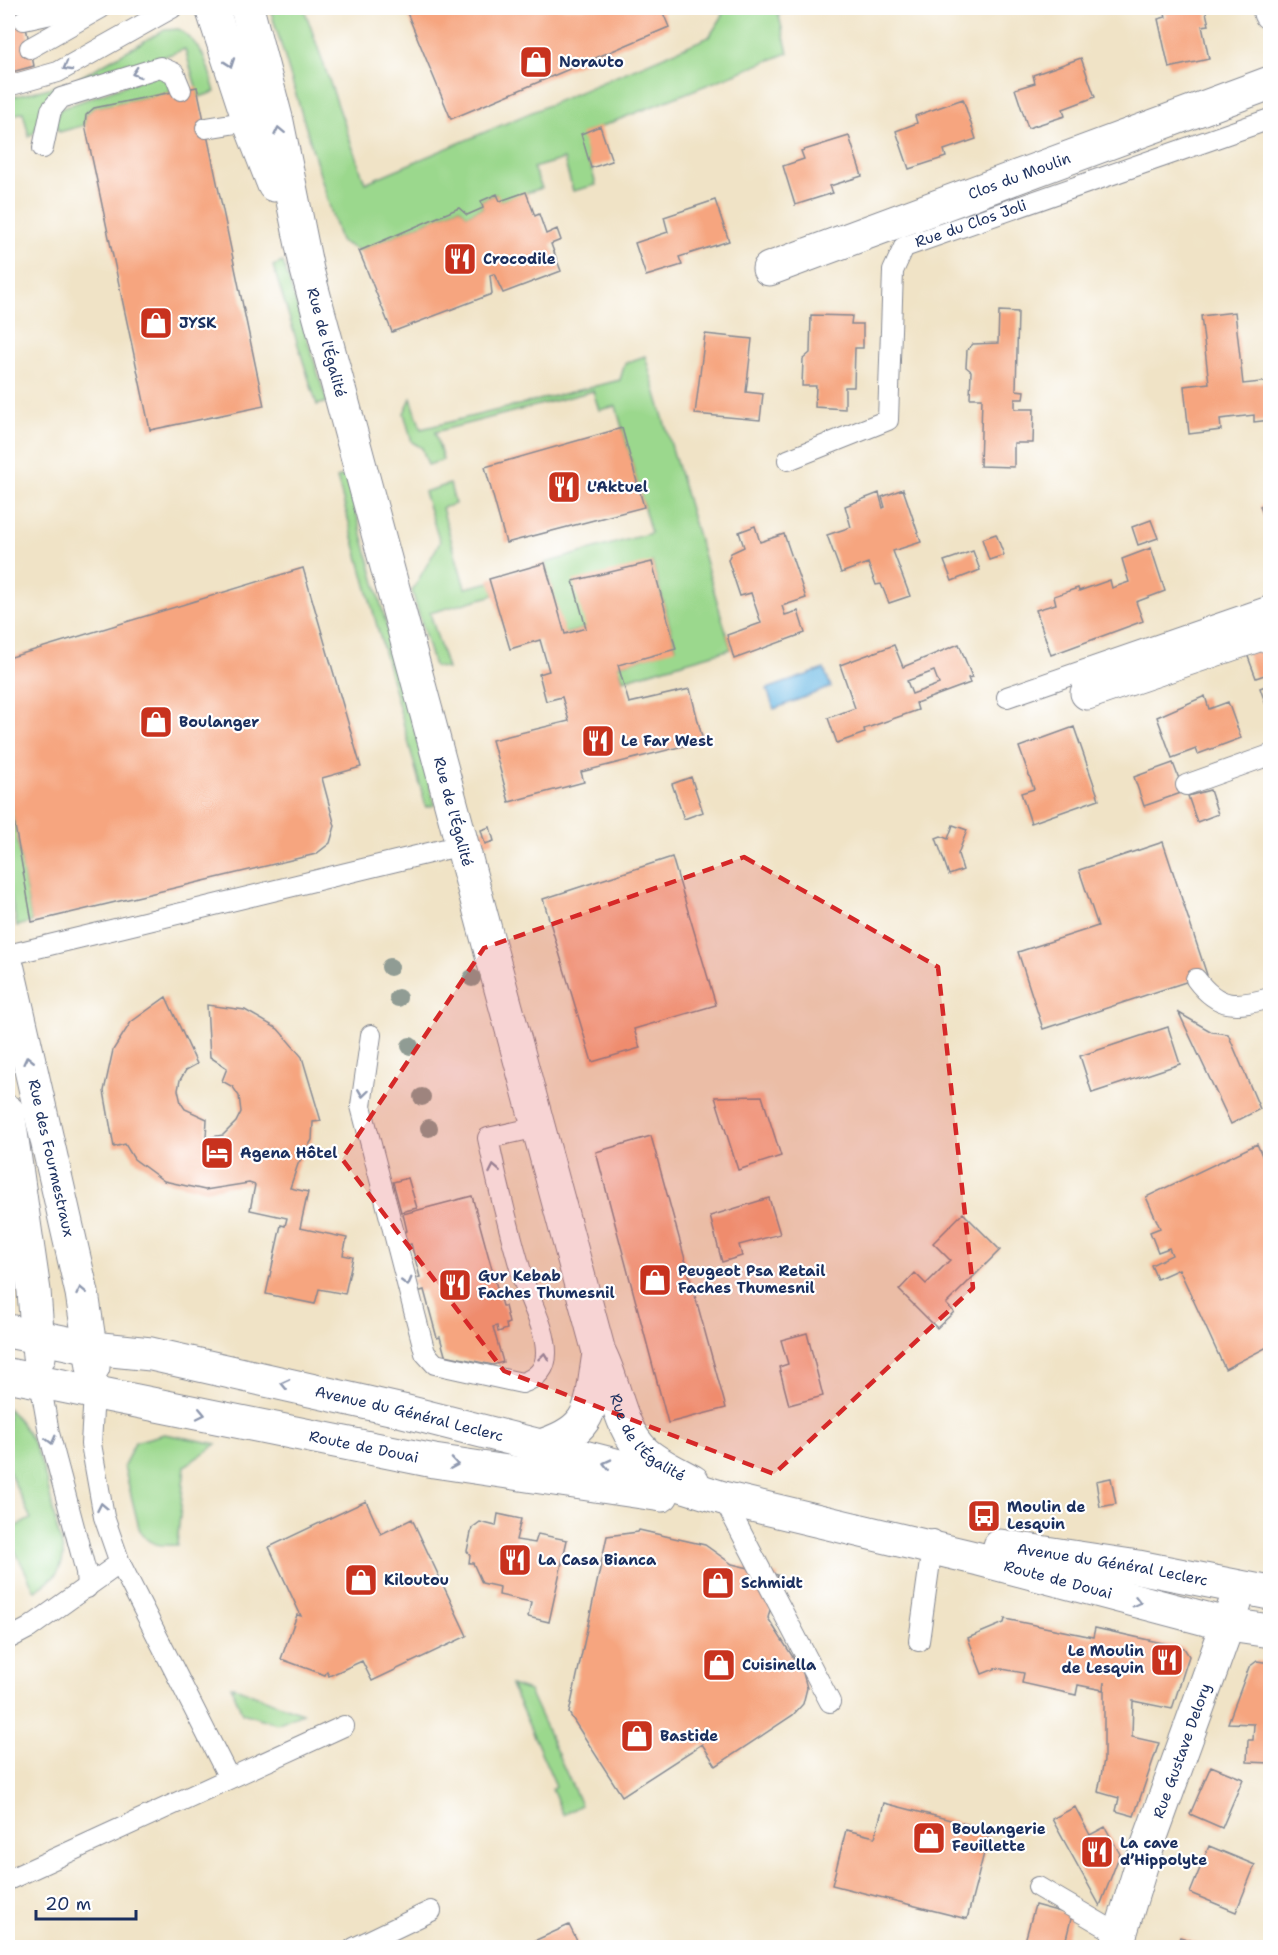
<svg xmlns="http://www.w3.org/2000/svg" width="1278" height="1955" font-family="'Shantell Sans',sans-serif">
<rect width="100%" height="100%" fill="#fff"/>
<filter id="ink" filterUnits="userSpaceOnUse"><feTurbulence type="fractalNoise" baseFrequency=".0167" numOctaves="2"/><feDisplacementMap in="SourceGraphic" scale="12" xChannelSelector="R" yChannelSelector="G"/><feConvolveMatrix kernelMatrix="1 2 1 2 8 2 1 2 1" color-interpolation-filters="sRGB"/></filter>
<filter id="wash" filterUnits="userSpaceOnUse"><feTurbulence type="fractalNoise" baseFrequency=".008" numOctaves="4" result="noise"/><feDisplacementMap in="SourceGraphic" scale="24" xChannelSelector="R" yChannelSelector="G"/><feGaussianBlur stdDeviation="1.35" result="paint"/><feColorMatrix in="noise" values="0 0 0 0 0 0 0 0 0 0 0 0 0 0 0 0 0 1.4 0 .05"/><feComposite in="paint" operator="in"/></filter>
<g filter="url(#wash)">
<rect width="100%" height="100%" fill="#f0e3c6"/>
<path fill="#9bd88d" stroke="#5b8476" stroke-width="1.5" d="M 270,8 L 304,8 L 365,183 L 709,37 L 722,17 L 722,8 L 777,8 L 788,53 L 582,134 L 596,185 L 573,191 L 564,159 L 533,168 L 542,188 L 500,201 L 496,194 L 481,201 L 483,208 L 467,215 L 459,208 L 359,251 L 340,241 Z
M 179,29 C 205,48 207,63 215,92 L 199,97 L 185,49 L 50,97 L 34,133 L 29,136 L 23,112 L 8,117 L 8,98 L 70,83 L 164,30 Z
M 156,74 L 166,77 L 172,92 L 94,108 L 86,115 L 85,125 L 59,132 L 55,121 L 60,109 Z
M 283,262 L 327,402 L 317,405 L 273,266 Z
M 645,356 L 731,649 L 623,680 L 618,665 L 676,648 L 652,562 L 586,628 L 564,634 L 545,563 L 651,533 L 616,406 L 599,410 L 593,391 L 435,432 L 443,460 L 428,465 L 422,448 L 412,442 L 404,413 L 411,398 L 421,429 L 620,380 L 625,363 Z
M 346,475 L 435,805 L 426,807 L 337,478 Z
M 450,484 L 455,504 L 442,508 L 465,588 L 491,582 L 494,595 L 430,613 L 447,669 L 434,666 L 412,591 L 440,542 L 424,492 Z
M 8,787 L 32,922 L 17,926 L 8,883 Z
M 8,1408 C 41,1440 47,1481 56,1525 C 58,1534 64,1547 63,1557 C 61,1574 48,1583 35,1591 L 8,1536 L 8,1530 L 31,1519 L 8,1469 Z
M 164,1434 L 217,1444 L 185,1466 L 177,1545 C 160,1546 147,1546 139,1528 L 124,1466 L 135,1442 Z
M 511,1685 L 529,1691 L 581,1805 L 563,1815 L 552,1789 L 556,1786 Z
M 231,1686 L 302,1713 L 277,1724 L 242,1713 Z"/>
<path fill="#6ab9e5" stroke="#4274a2" stroke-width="1.5" d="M 824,669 L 831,687 L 774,709 L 767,689 Z"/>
<g id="blocks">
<path fill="#f6a57f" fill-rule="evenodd" d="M 8,8 L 22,8 L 34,66 L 8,73 Z
M 405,8 L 661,8 L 669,27 L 451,119 Z
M 1164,8 L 1205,8 L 1209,25 L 1202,26 L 1209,59 L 1169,68 L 1158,19 L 1166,17 Z
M 1081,58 L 1095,97 L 1063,109 L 1065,116 L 1028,128 L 1015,89 L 1035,83 L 1033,75 Z
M 197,87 L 264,406 L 150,430 L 85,125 L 86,115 L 94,108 Z
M 963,99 L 976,139 L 944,150 L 946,157 L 909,169 L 896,131 L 917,123 L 915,116 Z
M 600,126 L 612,161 L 591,168 L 581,134 Z
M 849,136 L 862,176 L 830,186 L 833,193 L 795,205 L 783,166 L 804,159 L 801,151 Z
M 526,192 L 535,216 L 539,214 L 546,234 L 557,229 L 561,240 L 551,244 L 561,271 L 503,293 L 494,274 L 490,275 L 492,294 L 392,332 L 359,251 L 459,208 L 467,215 L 483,208 L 481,201 L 497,194 L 500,201 Z
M 715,200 L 729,241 L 679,257 L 682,265 L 646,276 L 635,243 L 668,232 L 664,217 Z
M 999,311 L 1018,312 L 1016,390 L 1024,391 L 1023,399 L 1015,399 L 1015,409 L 1034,409 L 1033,443 L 1014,443 L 1014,467 L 980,466 L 982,398 L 970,398 L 971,371 L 966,367 L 967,350 L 973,344 L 998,343 Z
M 1235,312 L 1243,384 L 1270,381 L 1270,420 L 1254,422 L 1254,415 L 1220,419 L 1221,430 L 1189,434 L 1184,386 L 1209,383 L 1201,316 Z
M 811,315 L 852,316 L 851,324 L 863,324 L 863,348 L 855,348 L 854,387 L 845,387 L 845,409 L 815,407 L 816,386 L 802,386 L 803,359 L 810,353 Z
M 705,334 L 752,339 L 746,392 L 763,394 L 760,420 L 695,414 Z
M 622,428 L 644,507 L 506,543 L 485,467 Z
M 903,489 L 921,542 L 893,551 L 910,596 L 889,603 L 881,584 L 876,585 L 868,563 L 841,573 L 827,535 L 851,527 L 845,506 L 879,493 L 883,508 L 885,507 L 882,497 Z
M 1270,489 L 1270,535 L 1260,506 L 1267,503 L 1263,491 Z
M 1151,520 L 1158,538 L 1138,545 L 1132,527 Z
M 755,526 L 760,542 L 784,534 L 806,598 L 782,606 L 785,615 L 798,611 L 805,633 L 734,659 L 727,635 L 761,623 L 751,593 L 740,596 L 728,560 L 731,553 L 744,547 L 739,532 Z
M 996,534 L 1004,555 L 989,560 L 982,539 Z
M 1270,536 L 1270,552 L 1265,537 Z
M 1151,548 L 1165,591 L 1136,602 L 1143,621 L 1051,655 L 1036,610 L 1056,604 L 1054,596 L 1078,588 L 1079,591 L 1110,580 L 1112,588 L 1129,582 L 1122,559 Z
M 973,551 L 980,570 L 952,581 L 944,561 Z
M 652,562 L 676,649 L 618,665 L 629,703 L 690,689 L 703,741 L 581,772 L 584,782 L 509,802 L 492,740 L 569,721 L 562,697 L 546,701 L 539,674 L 549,671 L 540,640 L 510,649 L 489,579 L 545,563 L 565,634 L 586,628 L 573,581 Z
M 303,568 L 361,767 L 322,778 L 335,826 L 330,843 L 316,854 L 32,922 L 8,787 L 8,658 Z
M 959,644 L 972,677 L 968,678 L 970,683 L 916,703 L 918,710 L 864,729 L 865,733 L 837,743 L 828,718 L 855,708 L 840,665 L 894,645 L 903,667 ZM 934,671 L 939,684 L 912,694 L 907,681 Z
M 1266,647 L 1270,659 L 1270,673 L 1256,678 L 1247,654 Z
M 1270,684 L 1270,717 L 1260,688 Z
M 1205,696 L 1209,709 L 1228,702 L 1241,738 L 1198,754 L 1196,749 L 1172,758 L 1157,717 Z
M 1074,727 L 1099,799 L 1031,823 L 1021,793 L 1034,789 L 1019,747 Z
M 1173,763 L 1184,792 L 1144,806 L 1134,777 Z
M 691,777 L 703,812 L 684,819 L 672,784 Z
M 1210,790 L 1218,814 L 1197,822 L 1188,796 Z
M 953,825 L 967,830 L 958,854 L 963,870 L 949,875 L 936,838 L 941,836 L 948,839 Z
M 490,827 L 494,841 L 485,844 L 481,830 Z
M 1163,842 L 1207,975 L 1043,1029 L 1018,952 L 1098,926 L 1079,870 Z
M 672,857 L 716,1005 L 634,1029 L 640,1048 L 592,1062 L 543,899 Z
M 166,997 L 197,1064 L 186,1070 L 180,1080 L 178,1090 L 181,1103 L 185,1109 L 207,1119 L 206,1138 L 223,1135 L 236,1122 L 241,1112 L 239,1096 L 233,1087 L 222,1081 L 227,1068 L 210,1057 L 207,1005 L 245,1010 L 278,1029 L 302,1057 L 321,1121 L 313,1122 L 312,1140 L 298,1164 L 290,1188 L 308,1192 L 300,1228 L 347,1238 L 343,1255 L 353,1257 L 345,1294 L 319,1289 L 315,1304 L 266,1294 L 281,1225 L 285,1226 L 287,1218 L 250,1210 L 255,1185 L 249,1183 L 205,1190 L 164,1181 L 134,1159 L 125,1144 L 114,1147 L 104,1091 L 113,1050 L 131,1022 Z
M 1179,1013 L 1212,1032 L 1228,1034 L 1260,1109 L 1231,1124 Z
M 1168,1027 L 1180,1064 L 1092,1093 L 1080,1056 Z
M 762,1096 L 781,1156 L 738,1170 L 715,1097 Z
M 651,1136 L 726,1408 L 668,1423 L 596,1152 Z
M 1257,1144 L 1270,1174 L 1270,1350 L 1269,1346 L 1225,1369 L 1179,1269 L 1157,1279 L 1151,1265 L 1172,1255 L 1169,1248 L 1158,1252 L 1150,1232 L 1160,1228 L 1146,1197 Z
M 408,1178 L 417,1208 L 401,1212 L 393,1182 Z
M 472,1196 L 502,1306 L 505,1306 L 509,1323 L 506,1324 L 507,1329 L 498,1332 L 497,1326 L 493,1327 L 503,1362 L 493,1365 L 445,1355 L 440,1337 L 437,1338 L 424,1290 L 417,1292 L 413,1279 L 420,1277 L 411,1244 L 404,1246 L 401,1233 L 407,1231 L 403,1214 Z
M 769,1198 L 780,1234 L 739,1245 L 742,1256 L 722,1262 L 710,1216 Z
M 963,1213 L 1000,1250 L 946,1304 L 954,1312 L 937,1328 L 899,1290 L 915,1273 L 926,1284 L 950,1260 L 933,1243 Z
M 807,1333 L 823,1396 L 789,1405 L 779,1367 L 788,1364 L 781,1340 Z
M 1111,1478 L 1116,1504 L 1100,1507 L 1096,1481 Z
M 366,1501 L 381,1534 L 412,1519 L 467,1636 L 372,1681 L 362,1661 L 329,1676 L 327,1671 L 325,1675 L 281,1659 L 297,1615 L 301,1616 L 269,1547 Z
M 498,1514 L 521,1519 L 516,1540 L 535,1543 L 538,1534 L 567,1540 L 549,1622 L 528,1617 L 531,1602 L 499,1595 L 500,1587 L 482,1583 L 473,1563 L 469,1563 L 470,1555 L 467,1551 L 472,1528 L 480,1522 L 496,1526 Z
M 639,1530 L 705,1545 L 732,1564 L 778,1575 L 768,1618 L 803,1673 L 807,1688 L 803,1704 L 793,1715 L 716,1766 L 702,1744 L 622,1796 L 569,1713 L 607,1536 L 638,1532 Z
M 1005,1619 L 1093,1637 L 1095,1628 L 1184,1648 L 1189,1656 L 1172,1709 L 1133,1701 L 1132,1737 L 1159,1743 L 1134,1816 L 1116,1811 L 1119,1798 L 1098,1792 L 1104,1760 L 1104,1682 L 1103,1690 L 1078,1685 L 1076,1695 L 1022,1683 L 1024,1673 L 997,1668 L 982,1674 L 968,1638 L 1004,1623 Z
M 1257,1661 L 1270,1663 L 1270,1763 L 1247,1762 L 1248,1740 L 1253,1740 L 1254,1724 L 1228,1723 L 1249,1667 Z
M 1211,1766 L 1243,1779 L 1222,1828 L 1190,1814 Z
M 884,1803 L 990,1830 L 967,1919 L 832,1885 L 846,1830 L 875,1837 Z
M 1075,1807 L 1090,1835 L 1105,1827 L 1120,1854 L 1100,1906 L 1052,1819 Z
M 1209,1846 L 1255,1865 L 1236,1912 L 1190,1893 Z
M 1035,1905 L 1072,1915 L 1064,1947 L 1052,1947 L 1025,1941 Z
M 569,1925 L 580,1947 L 521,1947 Z
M 1180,1937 L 1196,1942 L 1204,1947 L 1176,1947 Z"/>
</g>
</g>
<g filter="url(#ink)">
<use href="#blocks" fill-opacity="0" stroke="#868992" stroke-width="1.5"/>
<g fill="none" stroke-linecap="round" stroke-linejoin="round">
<defs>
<g id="lane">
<path d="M 24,20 L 79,8"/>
<path d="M 30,48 L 101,8"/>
<path d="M 8,86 L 58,72 L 172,8"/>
<path d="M 206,128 L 249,121"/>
<path d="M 43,148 L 51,110 L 61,98 L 160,67 L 174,73 L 181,90"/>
<path id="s1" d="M 788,460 L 888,420 L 893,271 L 904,247 L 1270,119"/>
<path d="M 1007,697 L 1270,606"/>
<path d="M 1186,785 L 1270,755"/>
<path d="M 8,955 L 462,845"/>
<path d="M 1196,979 C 1219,1010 1237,1007 1270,998"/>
<path d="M 371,1035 L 361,1106 L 425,1353 L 435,1364 L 522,1383 C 537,1378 546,1369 546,1353 C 546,1329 531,1304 524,1282 C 510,1234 498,1187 488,1138 L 538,1127"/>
<path d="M 40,1382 L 49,1433 L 86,1572 L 87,1588"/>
<path d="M 94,1393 L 91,1444 L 104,1517 L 120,1563"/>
<path d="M 723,1498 L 830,1702"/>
<path d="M 8,1639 L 29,1628 L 120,1563 L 229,1778"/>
<path d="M 919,1641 L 933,1540"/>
<path d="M 8,1880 L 344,1726"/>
<path d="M 1038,1887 L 1120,1935"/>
<path d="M 354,1948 L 431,1911"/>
</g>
<g id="street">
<path d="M 212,8 L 249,121 L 274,185"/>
<path id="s2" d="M 247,8 L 277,122 L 307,270 L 599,1352 C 616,1384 618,1428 645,1453 C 659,1465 677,1473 693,1482"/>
<path id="s3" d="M 769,269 L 1270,83"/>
<path d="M 1087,693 L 1270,631"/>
<path d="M 537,1447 C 596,1430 590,1407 599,1354"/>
</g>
<g id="secondary">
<path d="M 1269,8 L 1270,13"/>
<path id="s4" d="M 8,969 L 82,1293 L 93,1367"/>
<path d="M 8,1112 L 34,1291 L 39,1357"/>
<path id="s5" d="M 8,1331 L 92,1348 L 151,1354 L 403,1411 L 627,1468 L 723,1498 L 979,1559 L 1229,1625 L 1270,1631"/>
<path id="s6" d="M 8,1375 L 434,1461 L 662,1495"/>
<path id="s7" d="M 1000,1546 L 1138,1567 L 1270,1593"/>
<path id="s8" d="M 1116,1948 L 1145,1853 L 1235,1604"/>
</g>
</defs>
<use href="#lane" stroke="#868992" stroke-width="22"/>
<use href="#street" stroke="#868992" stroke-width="35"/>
<use href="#secondary" stroke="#868992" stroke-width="35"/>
<use href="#lane" stroke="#fff" stroke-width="20"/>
<use href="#street" stroke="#fff" stroke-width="33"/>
<use href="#secondary" stroke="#fff" stroke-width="33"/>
</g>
<g fill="#909c94">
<circle cx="390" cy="967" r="9"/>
<circle cx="472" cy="978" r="9"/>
<circle cx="398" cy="998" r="9"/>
<circle cx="410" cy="1046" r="9"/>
<circle cx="422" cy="1097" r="9"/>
<circle cx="429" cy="1128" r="9"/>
</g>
<defs><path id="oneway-chevron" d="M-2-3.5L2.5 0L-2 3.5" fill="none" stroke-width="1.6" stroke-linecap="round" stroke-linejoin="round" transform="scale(1.5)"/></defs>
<g stroke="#8d97ae">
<use href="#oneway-chevron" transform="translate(230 63) rotate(71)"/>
<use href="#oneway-chevron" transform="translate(67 67) rotate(151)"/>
<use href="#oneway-chevron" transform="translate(136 73) rotate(162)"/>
<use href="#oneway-chevron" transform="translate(279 131) rotate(-102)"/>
<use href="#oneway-chevron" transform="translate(28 1060) rotate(-103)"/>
<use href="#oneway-chevron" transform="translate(363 1093) rotate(98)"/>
<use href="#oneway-chevron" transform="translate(494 1169) rotate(-101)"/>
<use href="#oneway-chevron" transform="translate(407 1282) rotate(75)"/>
<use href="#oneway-chevron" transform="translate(81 1291) rotate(-102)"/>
<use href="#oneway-chevron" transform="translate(544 1357) rotate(-83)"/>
<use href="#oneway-chevron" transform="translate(285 1384) rotate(-167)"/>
<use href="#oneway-chevron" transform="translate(201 1414) rotate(12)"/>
<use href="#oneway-chevron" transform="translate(51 1440) rotate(76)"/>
<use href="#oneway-chevron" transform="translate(454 1464) rotate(9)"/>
<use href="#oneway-chevron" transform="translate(607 1464) rotate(-167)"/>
<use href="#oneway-chevron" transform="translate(102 1507) rotate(-101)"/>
<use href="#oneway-chevron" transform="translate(1137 1602) rotate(15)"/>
</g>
</g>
<path fill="#d62828" fill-opacity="0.2" stroke="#d62828" stroke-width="4.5" stroke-dasharray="12 8" stroke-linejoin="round" d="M 744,857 L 938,967 L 973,1288 L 774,1474 L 504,1371 L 342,1159 L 484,948 Z"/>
<defs>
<symbol id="shop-square" viewBox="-11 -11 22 22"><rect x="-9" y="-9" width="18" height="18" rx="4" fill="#c8321e" stroke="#fff"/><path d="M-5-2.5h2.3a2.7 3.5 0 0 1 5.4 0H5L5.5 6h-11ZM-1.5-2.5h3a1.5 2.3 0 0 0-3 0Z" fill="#fff"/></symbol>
<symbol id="restaurant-square" viewBox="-11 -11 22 22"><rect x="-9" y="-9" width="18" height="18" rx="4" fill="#c8321e" stroke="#fff"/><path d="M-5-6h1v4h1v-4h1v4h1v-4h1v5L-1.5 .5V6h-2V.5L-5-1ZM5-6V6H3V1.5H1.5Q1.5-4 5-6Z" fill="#fff"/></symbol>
<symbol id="hotel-square" viewBox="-11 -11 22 22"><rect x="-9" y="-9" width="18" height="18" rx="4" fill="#c8321e" stroke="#fff"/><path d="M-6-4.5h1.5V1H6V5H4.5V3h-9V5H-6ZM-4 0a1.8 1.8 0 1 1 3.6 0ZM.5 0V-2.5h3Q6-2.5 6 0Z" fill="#fff"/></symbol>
<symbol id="bus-square" viewBox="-11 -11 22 22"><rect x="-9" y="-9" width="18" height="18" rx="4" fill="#c8321e" stroke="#fff"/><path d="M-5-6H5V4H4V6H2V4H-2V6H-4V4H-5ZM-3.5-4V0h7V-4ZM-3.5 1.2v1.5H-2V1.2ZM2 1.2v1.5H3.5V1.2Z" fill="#fff"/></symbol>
</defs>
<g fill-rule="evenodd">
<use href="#shop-square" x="517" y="43" width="38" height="38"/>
<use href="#restaurant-square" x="441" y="240" width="38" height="38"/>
<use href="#shop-square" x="137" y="304" width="38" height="38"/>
<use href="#restaurant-square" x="545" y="468" width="38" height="38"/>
<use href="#shop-square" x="137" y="703" width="38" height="38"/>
<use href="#restaurant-square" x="579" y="722" width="38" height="38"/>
<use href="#hotel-square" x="198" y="1134" width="38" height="38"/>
<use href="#shop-square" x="636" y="1261" width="38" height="38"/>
<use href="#restaurant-square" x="436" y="1266" width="38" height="38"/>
<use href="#bus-square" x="965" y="1497" width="38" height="38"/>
<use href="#restaurant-square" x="496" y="1541" width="38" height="38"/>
<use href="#shop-square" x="342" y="1561" width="38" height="38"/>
<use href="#shop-square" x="699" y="1564" width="38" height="38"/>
<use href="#restaurant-square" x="1148" y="1641" width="38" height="38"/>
<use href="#shop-square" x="700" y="1646" width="38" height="38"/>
<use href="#shop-square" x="618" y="1717" width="38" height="38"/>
<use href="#shop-square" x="910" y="1819" width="38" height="38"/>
<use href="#restaurant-square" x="1078" y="1833" width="38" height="38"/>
</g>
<g text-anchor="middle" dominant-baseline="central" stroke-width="4.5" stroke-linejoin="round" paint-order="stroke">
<g font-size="15" font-weight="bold" fill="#1b2f5e" stroke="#fff" text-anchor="start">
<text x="559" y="62">Norauto</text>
<text x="483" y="259">Crocodile</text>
<text x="179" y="323">JYSK</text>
<text x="587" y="487">L'Aktuel</text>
<text x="179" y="722">Boulanger</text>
<text x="621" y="741">Le Far West</text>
<text x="240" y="1153">Agena Hôtel</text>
<text x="678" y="1271">Peugeot Psa Retail<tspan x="678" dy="17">Faches Thumesnil</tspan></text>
<text x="478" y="1276">Gur Kebab<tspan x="478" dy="17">Faches Thumesnil</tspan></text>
<text x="1007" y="1507">Moulin de<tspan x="1007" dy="17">Lesquin</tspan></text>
<text x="538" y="1560">La Casa Bianca</text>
<text x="384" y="1580">Kiloutou</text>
<text x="741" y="1583">Schmidt</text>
<text x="1144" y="1651" text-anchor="end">Le Moulin<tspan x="1144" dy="17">de Lesquin</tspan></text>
<text x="742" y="1665">Cuisinella</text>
<text x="660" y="1736">Bastide</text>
<text x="952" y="1829">Boulangerie<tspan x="952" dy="17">Feuillette</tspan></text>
<text x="1120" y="1843">La cave<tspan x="1120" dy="17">d’Hippolyte</tspan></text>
</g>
<g font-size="15" fill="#1b2f5e" stroke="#fff">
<text stroke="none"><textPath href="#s3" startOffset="267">Clos du Moulin</textPath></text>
<text stroke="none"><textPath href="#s1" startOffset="354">Rue du Clos Joli</textPath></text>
<text stroke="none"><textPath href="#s2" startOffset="344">Rue de l'Égalité</textPath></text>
<text stroke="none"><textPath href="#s2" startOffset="830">Rue de l'Égalité</textPath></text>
<text stroke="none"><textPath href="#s4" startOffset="194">Rue des Fourmestraux</textPath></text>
<text stroke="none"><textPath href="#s5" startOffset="410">Avenue du Général Leclerc</textPath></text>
<text stroke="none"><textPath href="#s2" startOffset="1491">Rue de l'Égalité</textPath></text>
<text stroke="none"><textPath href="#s6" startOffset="363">Route de Douai</textPath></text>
<text stroke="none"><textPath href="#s7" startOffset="114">Avenue du Général Leclerc</textPath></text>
<text stroke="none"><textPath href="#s5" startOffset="1080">Route de Douai</textPath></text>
<text stroke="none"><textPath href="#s8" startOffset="208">Rue Gustave Delory</textPath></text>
</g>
</g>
<rect width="1278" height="1955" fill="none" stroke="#fff" stroke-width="30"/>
<path d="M36 1910v9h100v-9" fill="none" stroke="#1b2f5e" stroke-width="3"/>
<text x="45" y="1910" font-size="18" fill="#1b2f5e" stroke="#ffffff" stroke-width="4.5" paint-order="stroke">20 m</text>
</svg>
